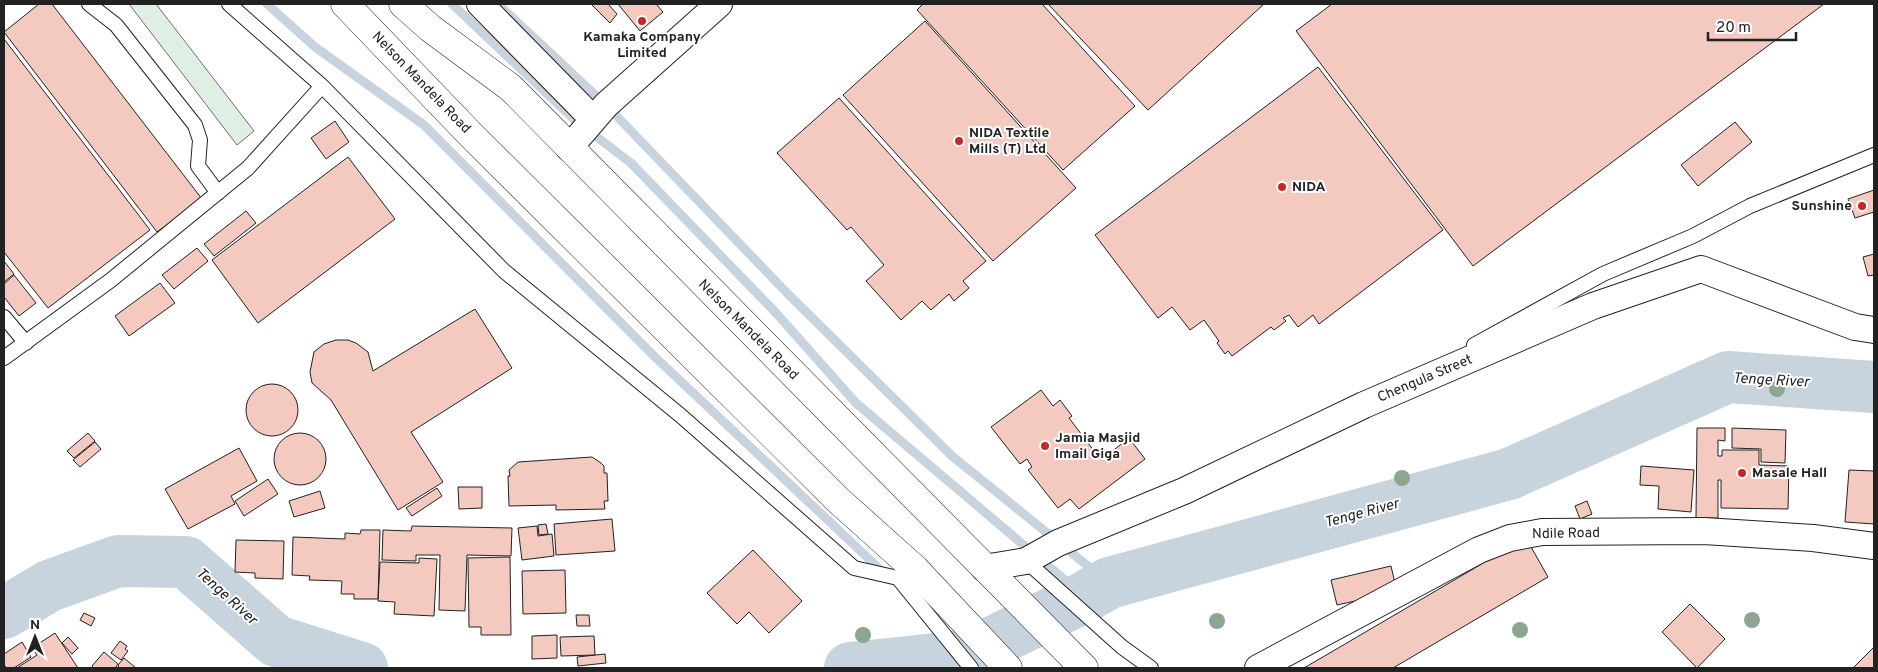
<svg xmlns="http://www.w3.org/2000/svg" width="1878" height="672" font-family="Overpass,sans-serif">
<rect width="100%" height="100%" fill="#fff"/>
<path fill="#e0efe3" stroke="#6f6f6f" d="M 129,4 L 156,4 L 254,131 L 237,145 Z"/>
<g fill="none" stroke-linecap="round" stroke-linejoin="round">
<path stroke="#c7d3dd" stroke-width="9" d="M 267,4 L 315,47 L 424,125 L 654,356 L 886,575
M 452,4 L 576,121 L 631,163 L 777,314 L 856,403 L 1085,597
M 498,4 L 606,105 L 788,294 L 952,456 L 1109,583
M 959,644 L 984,668"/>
<path stroke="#c7d3dd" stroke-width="52" d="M 4,613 L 49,586 L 118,561 L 186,562 L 276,641 L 362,668
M 850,668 L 964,656 L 1085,597 L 1109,583 L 1509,474 L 1728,377 L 1874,387"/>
</g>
<path fill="#f3c9c0" stroke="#222" d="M 39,4 L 52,4 L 202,199 L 157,232 L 4,32 Z
M 591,4 L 608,4 L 617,14 L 610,23 Z
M 618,4 L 656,4 L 663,12 L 640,31 Z
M 923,4 L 1042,4 L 1135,106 L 1063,170 L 917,10 Z
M 1048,4 L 1264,4 L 1148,110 Z
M 1332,4 L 1824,4 L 1473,266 L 1296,31 Z
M 925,21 L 1076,188 L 993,261 L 843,95 Z
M 4,39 L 150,230 L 48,308 L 4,252 Z
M 1318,67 L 1443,230 L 1319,324 L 1313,315 L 1298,327 L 1289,315 L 1283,318 L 1286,321 L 1274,330 L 1271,327 L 1232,356 L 1228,351 L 1225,354 L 1217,343 L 1219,341 L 1204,320 L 1190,330 L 1172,307 L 1158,318 L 1095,235 Z
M 839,98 L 986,261 L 963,281 L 969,288 L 954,301 L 949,294 L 931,310 L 922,301 L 901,320 L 866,281 L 884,265 L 851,227 L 847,230 L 777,153 Z
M 335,121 L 349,142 L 326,159 L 311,138 Z
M 1735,122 L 1752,142 L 1698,186 L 1681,165 Z
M 348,157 L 395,219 L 258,323 L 212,260 Z
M 1874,190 L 1874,212 L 1855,218 L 1848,199 Z
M 246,211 L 256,223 L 214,256 L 204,244 Z
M 197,248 L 208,261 L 174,289 L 162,275 Z
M 1874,254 L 1874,275 L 1868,276 L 1863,257 Z
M 4,261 L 14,274 L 4,282 Z
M 14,275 L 36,303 L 19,316 L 4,297 L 4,284 Z
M 160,283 L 175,303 L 129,336 L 115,316 Z
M 475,309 L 512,368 L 411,432 L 443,482 L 398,510 L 331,400 L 312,383 L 310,372 L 314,352 L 324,344 L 336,340 L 348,340 L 356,343 L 368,352 L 373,371 Z
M246 410a26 26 0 1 1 52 0a26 26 0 1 1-52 0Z
M 1041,390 L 1053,406 L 1060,400 L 1072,416 L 1069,418 L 1101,460 L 1129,438 L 1145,459 L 1079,509 L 1070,499 L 1058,508 L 1028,470 L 1032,467 L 1027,459 L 1020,464 L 991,427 Z
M 1697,428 L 1725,428 L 1725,441 L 1718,440 L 1718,456 L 1722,456 L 1722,450 L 1759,450 L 1759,465 L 1789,466 L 1788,509 L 1721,508 L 1721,480 L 1718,480 L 1718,518 L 1696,518 Z
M 1732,428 L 1786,430 L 1785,463 L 1761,462 L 1761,449 L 1732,448 Z
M 88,433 L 95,441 L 74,458 L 67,451 Z
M274 459a26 26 0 1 1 52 0a26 26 0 1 1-52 0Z
M 95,442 L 101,449 L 80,467 L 73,460 Z
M 239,448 L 257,481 L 231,496 L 235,504 L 188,529 L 165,489 Z
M 592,457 L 601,463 L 604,466 L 604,473 L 607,473 L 608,501 L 604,501 L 605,509 L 556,510 L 556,505 L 509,506 L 508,476 L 510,476 L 509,470 L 518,462 Z
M 1641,466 L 1694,470 L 1691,512 L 1658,509 L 1659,486 L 1640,485 Z
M 1849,470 L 1874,471 L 1874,524 L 1845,522 Z
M 268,479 L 278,494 L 244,516 L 235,501 Z
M 458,487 L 482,487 L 482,508 L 459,509 Z
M 437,488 L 442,496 L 412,516 L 406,508 Z
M 320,491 L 325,508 L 294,517 L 289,501 Z
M 1587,501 L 1592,514 L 1580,519 L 1575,506 Z
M 612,519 L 615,551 L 556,555 L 554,524 Z
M 546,524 L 548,534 L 539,535 L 538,525 Z
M 412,526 L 512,528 L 511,556 L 467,555 L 465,611 L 439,610 L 440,555 L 416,555 L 416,561 L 382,560 L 383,530 L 411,531 Z
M 537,526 L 538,536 L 552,534 L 554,556 L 522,560 L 518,528 Z
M 361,530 L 380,530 L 378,599 L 354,599 L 354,594 L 341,594 L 342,581 L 309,580 L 310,576 L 292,575 L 293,537 L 345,539 L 345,533 L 360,534 Z
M 1526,538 L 1548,577 L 1393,668 L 1304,668 Z
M 236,540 L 284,541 L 283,579 L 255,578 L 255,573 L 235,572 Z
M 753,550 L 802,601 L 769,633 L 749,612 L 737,624 L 707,593 Z
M 510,557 L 511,635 L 481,635 L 481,627 L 469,627 L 468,558 Z
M 419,558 L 437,559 L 434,616 L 394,614 L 395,602 L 378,601 L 380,562 L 419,563 Z
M 1391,566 L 1397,592 L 1337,605 L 1331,580 Z
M 565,570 L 566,613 L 523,614 L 522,571 Z
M 1690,604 L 1725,639 L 1697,668 L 1662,632 Z
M 84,613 L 95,618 L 91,626 L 80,620 Z
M 576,615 L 589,615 L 590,626 L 577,626 Z
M 55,633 L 78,668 L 17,668 L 37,655 L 32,648 Z
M 557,635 L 557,658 L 532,659 L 532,636 Z
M 594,636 L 595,655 L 561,656 L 560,637 Z
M 68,637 L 78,648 L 72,654 L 62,643 Z
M 120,641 L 127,646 L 125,649 L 128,651 L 121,660 L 111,653 Z
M 22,642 L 31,657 L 14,668 L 6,668 L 4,664 L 4,654 Z
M 1874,647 L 1874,668 L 1853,668 Z
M 104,652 L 118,664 L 116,667 L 117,668 L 94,668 L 92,666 Z
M 605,654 L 606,663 L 578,666 L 577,657 Z
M 124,658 L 136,668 L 119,668 L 118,665 Z"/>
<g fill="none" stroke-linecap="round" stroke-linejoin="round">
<defs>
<path id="service" d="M 89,4 L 116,25 L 195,125 L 200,140 L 198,166 L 218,193
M 229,4 L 322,86 L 504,271 L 680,415 L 854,568 L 898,578 L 971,668
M 4,317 L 26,343
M 1474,345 L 1603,274 L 1693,236 L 1750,206 L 1874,155
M 4,358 L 111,280 L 248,168 L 322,86
M 1026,561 L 1122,647 L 1151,668"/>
<path id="minor" d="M 480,4 L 593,119
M 569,148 L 606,105 L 719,4
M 984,568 L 1026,561 L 1058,543 L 1184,491 L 1364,405 L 1593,306 L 1701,269 L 1855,327 L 1874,330
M 1258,668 L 1479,550 L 1510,538 L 1542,532 L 1704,531 L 1813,538 L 1874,546"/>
<path id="primary" d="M 345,4 L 471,135 L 838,500 L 915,569 L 1008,668
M 403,4 L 430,28 L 511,88 L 1084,668"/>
</defs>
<use href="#service" stroke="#222" stroke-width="16"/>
<use href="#minor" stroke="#222" stroke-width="28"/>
<use href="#primary" stroke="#222" stroke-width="29"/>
<use href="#service" stroke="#fff" stroke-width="14"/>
<use href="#minor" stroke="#fff" stroke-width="26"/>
<use href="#primary" stroke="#fff" stroke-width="28"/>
</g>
<g fill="#8da692">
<circle cx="1777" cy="389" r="8"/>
<circle cx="1402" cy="478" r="8"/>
<circle cx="1752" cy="620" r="8"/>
<circle cx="1217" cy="621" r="8"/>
<circle cx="1520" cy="630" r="8"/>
<circle cx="863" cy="635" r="8"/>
</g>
<g fill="#c62828" stroke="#fff" stroke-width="2">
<circle cx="642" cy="21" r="5"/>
<circle cx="959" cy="141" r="5"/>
<circle cx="1282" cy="187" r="5"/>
<circle cx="1862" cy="206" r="5"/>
<circle cx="1045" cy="446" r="5"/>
<circle cx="1742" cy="473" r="5"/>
</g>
<g text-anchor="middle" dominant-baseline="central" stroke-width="4" stroke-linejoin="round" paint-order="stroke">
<g font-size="14" font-weight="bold" fill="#222" stroke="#fff" text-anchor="start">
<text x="642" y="37" text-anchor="middle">Kamaka Company<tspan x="642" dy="16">Limited</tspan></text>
<text x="969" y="133">NIDA Textile<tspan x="969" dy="16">Mills (T) Ltd</tspan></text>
<text x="1292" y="187">NIDA</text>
<text x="1852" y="206" text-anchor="end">Sunshine</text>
<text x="1055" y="438">Jamia Masjid<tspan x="1055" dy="16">Imail Giga</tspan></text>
<text x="1752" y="473">Masale Hall</text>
</g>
<g font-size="14" fill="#222" stroke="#fff">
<text transform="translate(421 83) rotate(46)">Nelson Mandela Road</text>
<text transform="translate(748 330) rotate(45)">Nelson Mandela Road</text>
<text transform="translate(1425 379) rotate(-23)">Chengula Street</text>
<text transform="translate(1566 534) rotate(-1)">Ndile Road</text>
</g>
<g font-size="15" font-style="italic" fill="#222" stroke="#fff">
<text transform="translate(1771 381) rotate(3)">Tenge River</text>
<text transform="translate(1362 514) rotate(-15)">Tenge River</text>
<text transform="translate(226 597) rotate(42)">Tenge River</text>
</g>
</g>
<rect width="1878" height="672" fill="none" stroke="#222222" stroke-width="10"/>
<g transform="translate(35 637)" stroke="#ffffff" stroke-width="4" paint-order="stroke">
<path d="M0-4L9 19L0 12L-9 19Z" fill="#222222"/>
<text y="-8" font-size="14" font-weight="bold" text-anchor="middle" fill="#222222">N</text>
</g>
<path d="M1708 32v8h88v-8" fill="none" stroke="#222222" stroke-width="2.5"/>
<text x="1716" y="32" font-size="15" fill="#222222" stroke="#ffffff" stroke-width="4" paint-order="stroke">20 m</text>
</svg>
